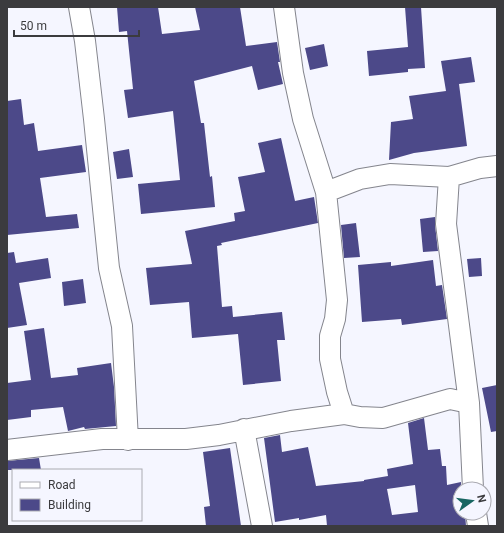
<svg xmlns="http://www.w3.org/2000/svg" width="504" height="533" font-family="Roboto,sans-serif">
<rect width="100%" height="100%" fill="#f5f6ff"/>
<path fill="#4c4989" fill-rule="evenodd" d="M 117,7 L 158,7 L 162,34 L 200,30 L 195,7 L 240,7 L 246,46 L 277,42 L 280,62 L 278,62 L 283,84 L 258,90 L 252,66 L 194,81 L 201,123 L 204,123 L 210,177 L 212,176 L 215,207 L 141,214 L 138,184 L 180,180 L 173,111 L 128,118 L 124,90 L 133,89 L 127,31 L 119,32 Z
M 405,7 L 421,7 L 425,68 L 408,69 L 408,72 L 369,76 L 367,51 L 408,47 Z
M 324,44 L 328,66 L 310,70 L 305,48 Z
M 471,57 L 475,82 L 459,84 L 467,146 L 414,153 L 389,160 L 391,122 L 413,119 L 409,96 L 446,91 L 441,61 Z
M 21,99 L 24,125 L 34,123 L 38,151 L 82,145 L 86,172 L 40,178 L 46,217 L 77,214 L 79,228 L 7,235 L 7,101 Z
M 281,138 L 295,201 L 314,197 L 318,223 L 221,243 L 222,245 L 217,246 L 222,307 L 232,306 L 233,317 L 282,312 L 285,340 L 277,340 L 281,381 L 243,385 L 238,334 L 192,338 L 189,302 L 150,305 L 146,268 L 192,264 L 185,231 L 235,221 L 234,213 L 245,211 L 238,177 L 265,172 L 258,143 Z
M 129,149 L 133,177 L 117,179 L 113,152 Z
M 435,217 L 435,225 L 438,251 L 423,252 L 420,219 Z
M 356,223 L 360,257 L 344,258 L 341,225 Z
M 14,252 L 16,263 L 48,258 L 51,278 L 19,283 L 27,325 L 7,328 L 7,253 Z
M 481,258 L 482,276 L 469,277 L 467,259 Z
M 433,260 L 436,286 L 442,285 L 447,319 L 402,325 L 401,319 L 362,322 L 358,265 L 391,262 L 391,266 Z
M 83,279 L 86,303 L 64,306 L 62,282 Z
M 44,328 L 51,378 L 78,375 L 77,368 L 111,363 L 114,387 L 116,426 L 85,429 L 84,427 L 68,431 L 63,407 L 31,410 L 31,417 L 7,420 L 7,383 L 31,380 L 24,331 Z
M 497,385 L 497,431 L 491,432 L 482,388 Z
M 424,418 L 428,450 L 440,449 L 442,466 L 446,466 L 447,485 L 461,482 L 460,513 L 465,513 L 466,526 L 327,526 L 326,515 L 299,520 L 299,518 L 275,522 L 264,438 L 280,435 L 282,452 L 308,447 L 316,486 L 364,481 L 364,480 L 388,476 L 387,469 L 413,464 L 408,423 ZM 415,485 L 418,512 L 392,515 L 387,489 Z
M 230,448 L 241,526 L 206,526 L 204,507 L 210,506 L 203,452 Z
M 39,458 L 41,470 L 7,470 L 7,461 Z"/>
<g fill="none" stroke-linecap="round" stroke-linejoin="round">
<defs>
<path id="minor" d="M 79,7 L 85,41 L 94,119 L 109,268 L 122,326 L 128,440
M 284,7 L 293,73 L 303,119 L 326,192 L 337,300 L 335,319 L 330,336 L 330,359 L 337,392 L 344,414
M 449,177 L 446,224 L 469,403 L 473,489
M 326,192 L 360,179 L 390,174 L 449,177 L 480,168 L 497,166
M 244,429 L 262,526
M 7,450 L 102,439 L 186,439 L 219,435 L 291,421 L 344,414 L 360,417 L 383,418 L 450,399 L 469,403
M 476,513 L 478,526"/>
</defs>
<use href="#minor" stroke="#84858d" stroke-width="22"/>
<use href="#minor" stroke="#fff" stroke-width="20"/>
</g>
<rect width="504" height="533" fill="none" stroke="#3b3b3e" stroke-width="16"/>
<rect x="12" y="469" width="130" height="52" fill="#f5f6ff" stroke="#ababb2"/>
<rect x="20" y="482" width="20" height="6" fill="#ffffff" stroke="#ababb2"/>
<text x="48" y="489" font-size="12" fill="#3b3b3e">Road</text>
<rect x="20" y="499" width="20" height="12" fill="#4c4989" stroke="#ababb2"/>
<text x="48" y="509" font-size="12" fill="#3b3b3e">Building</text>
<g transform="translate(472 501) rotate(76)"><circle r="19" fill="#f5f6ff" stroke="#ababb2"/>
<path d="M0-3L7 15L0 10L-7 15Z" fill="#186662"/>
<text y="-6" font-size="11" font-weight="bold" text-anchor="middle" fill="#3b3b3e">N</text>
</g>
<path d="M14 30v6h125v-6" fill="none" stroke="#3b3b3e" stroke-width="2"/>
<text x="20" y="30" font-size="12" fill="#3b3b3e" stroke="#f5f6ff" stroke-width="3" paint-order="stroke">50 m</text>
</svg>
